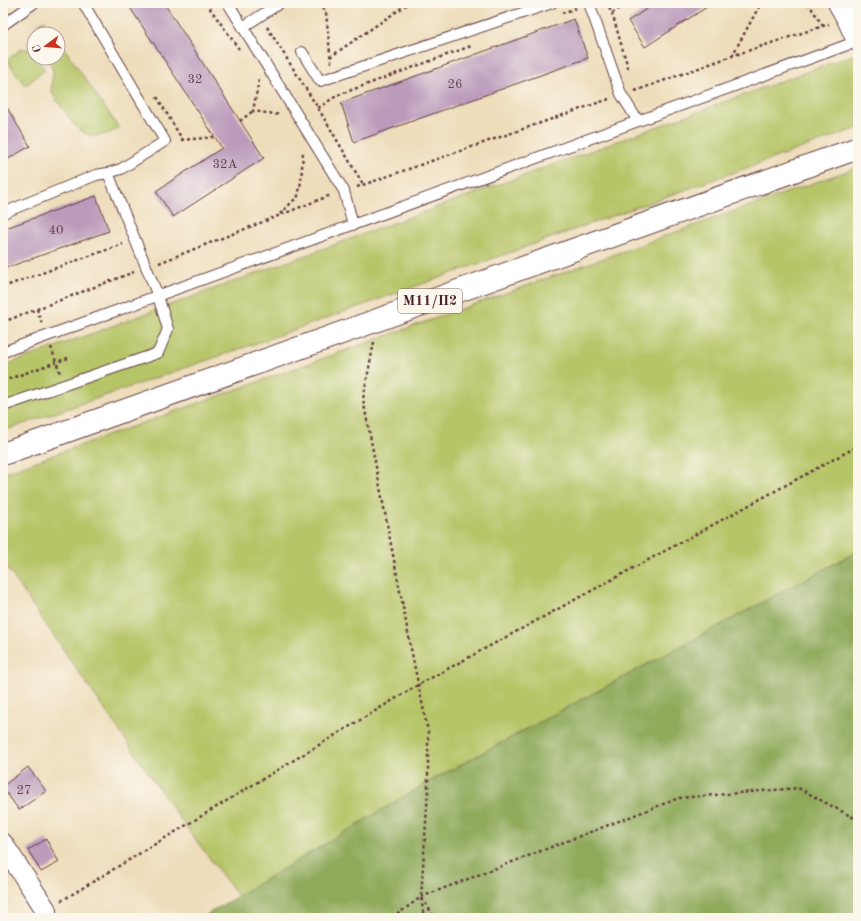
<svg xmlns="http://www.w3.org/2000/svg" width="861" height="921" font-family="'Old Standard TT',serif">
<rect width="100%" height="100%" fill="#fbf7ec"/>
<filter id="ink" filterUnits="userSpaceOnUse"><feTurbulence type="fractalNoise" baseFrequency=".025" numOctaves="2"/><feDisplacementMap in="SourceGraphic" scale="8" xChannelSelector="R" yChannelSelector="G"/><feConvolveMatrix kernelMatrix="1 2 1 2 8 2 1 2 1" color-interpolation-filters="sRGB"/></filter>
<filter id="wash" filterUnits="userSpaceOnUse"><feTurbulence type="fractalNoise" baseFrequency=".012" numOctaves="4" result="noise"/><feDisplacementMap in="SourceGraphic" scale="16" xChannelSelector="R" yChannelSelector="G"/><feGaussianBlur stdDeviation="0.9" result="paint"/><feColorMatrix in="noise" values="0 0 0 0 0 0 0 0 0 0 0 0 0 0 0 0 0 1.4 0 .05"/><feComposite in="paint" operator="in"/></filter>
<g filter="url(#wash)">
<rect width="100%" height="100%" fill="#edb"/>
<path fill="#b6c568" stroke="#80724a" d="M 44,20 L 54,34 L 35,34 L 36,26 Z
M 58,39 L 119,128 C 92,144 78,134 63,109 C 60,104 53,97 52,91 C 50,75 58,74 47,58 L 58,58 Z
M 21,49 L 31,49 L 34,53 L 34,58 L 37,58 L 45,70 L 25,86 L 7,60 Z
M 858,53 L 858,128 L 274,337 L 3,431 L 3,366 Z
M 858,167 L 858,551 L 432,780 L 238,896 L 180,819 L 3,562 L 3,473 Z"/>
<path fill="#90aa5c" stroke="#6d6444" d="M 858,551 L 858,918 L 201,918 L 432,780 Z"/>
<g id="blocks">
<path fill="#bb9bbc" d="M 127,3 L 164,3 L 264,158 L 173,217 L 156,191 L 222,148 Z
M 656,3 L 713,3 L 645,47 L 628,21 Z
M 574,19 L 588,58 L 354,142 L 341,103 Z
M 3,101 L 30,146 L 3,162 Z
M 96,196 L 109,231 L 3,269 L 3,229 Z
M 28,767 L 46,791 L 19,810 L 3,788 L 3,786 Z
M 46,839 L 59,862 L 41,872 L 28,850 Z"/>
</g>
</g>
<g filter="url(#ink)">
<use href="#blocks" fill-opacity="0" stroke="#633c41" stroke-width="1"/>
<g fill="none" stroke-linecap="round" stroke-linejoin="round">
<defs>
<path id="lane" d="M 228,3 L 344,191 L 353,225
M 589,3 L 621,94 L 638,121
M 3,25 L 34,3
M 243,27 L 280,3
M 302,52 L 320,81 L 552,3
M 3,213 L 96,175 L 108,173
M 3,352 L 858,41
M 3,406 L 158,353 L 168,329 L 158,296 L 108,173 L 121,169 L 165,141 L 83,3"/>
<path id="street" d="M 838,3 L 847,19 L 857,41
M 3,844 L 46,910"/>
<path id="highway" d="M 3,454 L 858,148"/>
</defs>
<use href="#lane" stroke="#633c41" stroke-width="12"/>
<use href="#street" stroke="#633c41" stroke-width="22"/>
<use href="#highway" stroke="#633c41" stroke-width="24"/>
<path stroke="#633c41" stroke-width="2.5" stroke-dasharray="3 3" stroke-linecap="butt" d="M 206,3 L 239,49
M 319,3 L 326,12 L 331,63
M 606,3 L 612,13 L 629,71
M 808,3 L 823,26
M 562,13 L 576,8
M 612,13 L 629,3
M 267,27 L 318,108 L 364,186
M 732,56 L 761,3
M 330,57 L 409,3
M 259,80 L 253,111 L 281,115
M 635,91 L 732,56 L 829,24
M 157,97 L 182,139
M 318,108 L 338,95 L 471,46
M 240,121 L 253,111
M 181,140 L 215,137
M 357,187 L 609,99
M 280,214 L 298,196 L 301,182 L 303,152
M 159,263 L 331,195
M 3,287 L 123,244
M 37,309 L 42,324
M 3,322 L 134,272
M 374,342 L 363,399 L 414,664 L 428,731 L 428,791 L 421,897 L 424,918
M 51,347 L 60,373
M 3,381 L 71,357
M 422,898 L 435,918
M 61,901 L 418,685 L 858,446
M 392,918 L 421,897 L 679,798 L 798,788 L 858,820"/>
<use href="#lane" stroke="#fff" stroke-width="10"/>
<use href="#street" stroke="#fff" stroke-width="20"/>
<use href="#highway" stroke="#fff" stroke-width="22"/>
</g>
</g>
<g text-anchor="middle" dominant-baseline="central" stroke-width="3" stroke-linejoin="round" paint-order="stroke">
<g font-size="13" fill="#663e4f">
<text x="195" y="79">32</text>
<text x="455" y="84">26</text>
<text x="225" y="164">32А</text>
<text x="56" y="230">40</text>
<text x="24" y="790">27</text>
</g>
<rect fill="#fbf7ec" stroke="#7f6065" stroke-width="1" x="398" y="289" width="64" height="24" rx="3"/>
<g font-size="14" font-weight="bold" fill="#4a1f2b">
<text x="430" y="301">М11/П2</text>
</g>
</g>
<rect width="861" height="921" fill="none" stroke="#fbf7ec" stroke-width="16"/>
<g transform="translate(46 46) rotate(254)"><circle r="19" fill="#fbf7ec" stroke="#b4a19f"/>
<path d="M0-3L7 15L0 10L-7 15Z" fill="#c8321e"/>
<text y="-6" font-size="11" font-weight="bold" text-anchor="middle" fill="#4a1f2b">С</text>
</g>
</svg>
